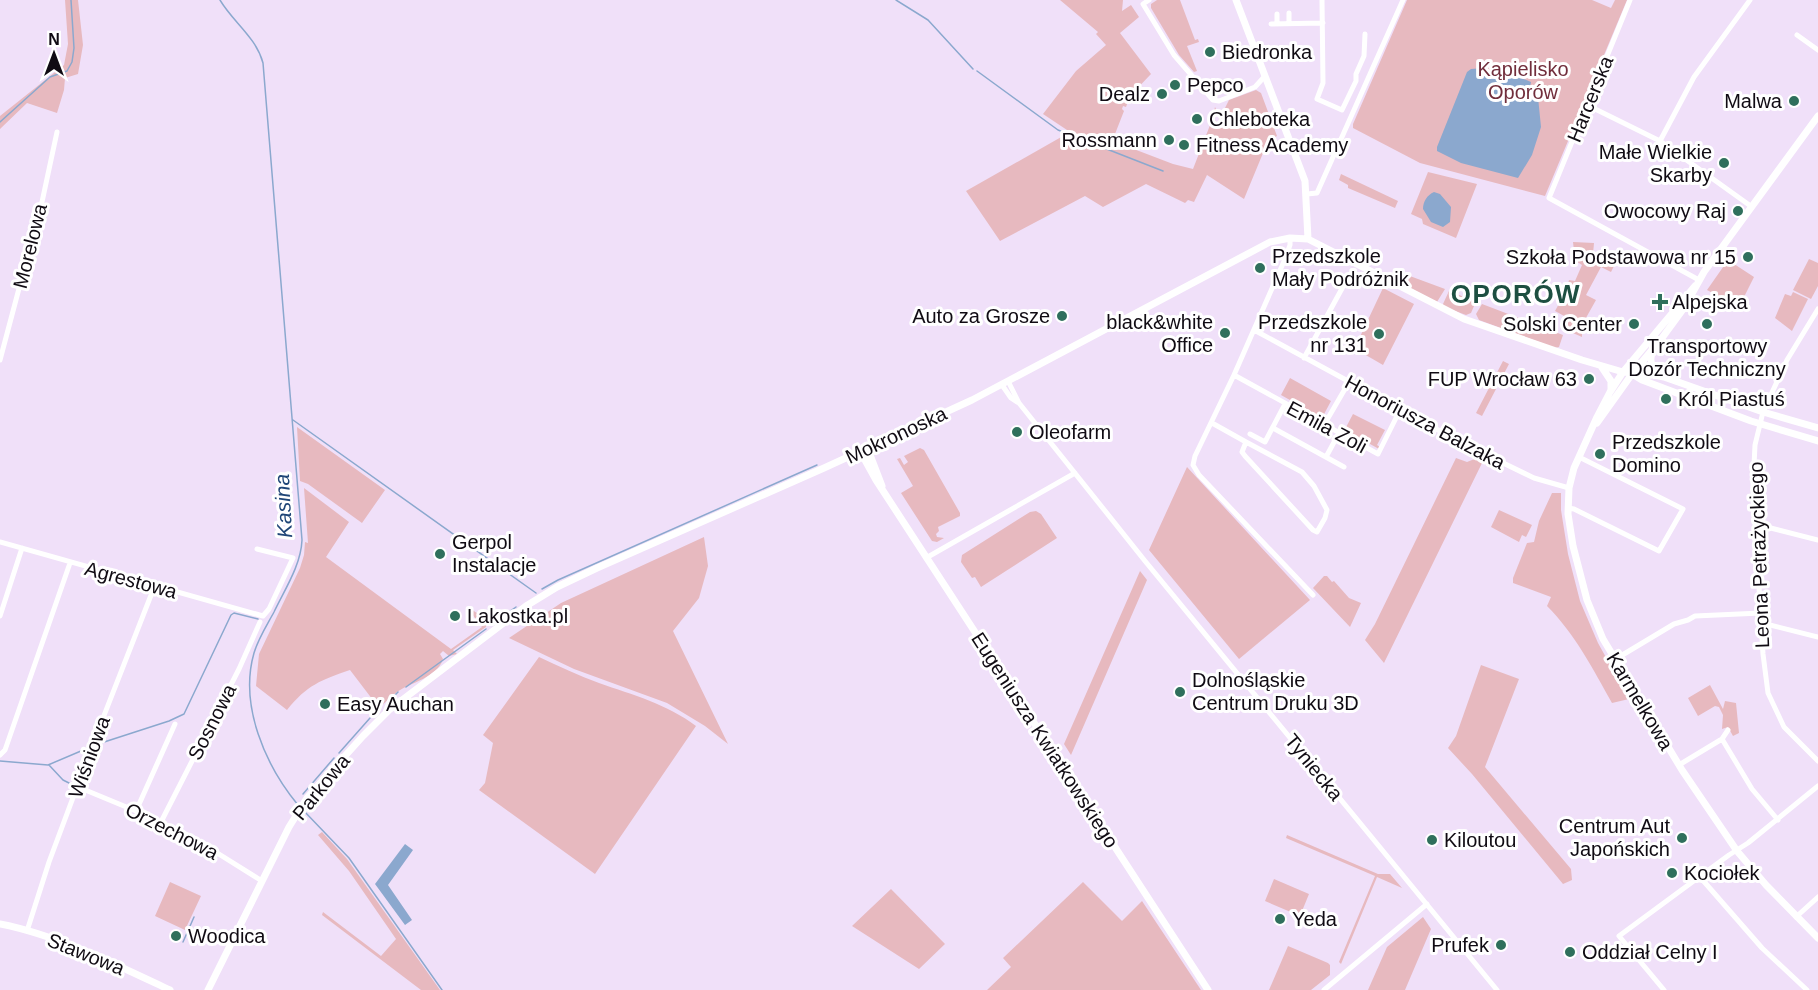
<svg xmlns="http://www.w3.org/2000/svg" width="1818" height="990" font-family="Arial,sans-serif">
<rect width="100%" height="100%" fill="#f0e0f9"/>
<path fill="#e7b9bf" d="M 65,0 L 78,0 L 83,45 L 78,74 L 65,78 L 64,90 L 57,113 L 27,103 L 0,129 L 0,116 L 64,65 L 68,44 Z
M 1060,0 L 1123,0 L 1122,11 L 1131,5 L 1139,17 L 1120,33 L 1151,74 L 1130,96 L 1126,107 L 1123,106 L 1122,109 L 1124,111 L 1115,134 L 1118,143 L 1173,164 L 1193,169 L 1212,120 L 1215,107 L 1217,111 L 1214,120 L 1218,122 L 1229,100 L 1256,90 L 1261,93 L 1277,136 L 1268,141 L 1244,199 L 1207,175 L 1194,202 L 1188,200 L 1185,203 L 1146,184 L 1103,207 L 1085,196 L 1000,241 L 966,191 L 1070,132 L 1043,114 L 1076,71 L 1106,45 L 1096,34 L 1098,32 Z
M 1157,0 L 1180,0 L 1195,40 L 1198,39 L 1199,42 L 1187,46 L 1197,71 L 1194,72 L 1179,55 L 1151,8 L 1151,4 Z
M 1407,0 L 1592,0 L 1611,8 L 1615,0 L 1627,0 L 1545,196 L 1420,163 L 1353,128 L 1353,124 Z
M 1428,172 L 1477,184 L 1456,238 L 1423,224 L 1422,219 L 1411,214 Z
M 1341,174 L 1398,201 L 1395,208 L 1348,188 L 1348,185 L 1339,180 Z
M 1573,242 L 1594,243 L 1593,254 L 1615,264 L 1611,272 L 1601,267 L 1586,295 L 1596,300 L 1582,325 L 1582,337 L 1564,329 L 1566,317 L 1555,311 L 1566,291 L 1569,280 L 1575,281 L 1582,265 L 1571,258 L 1574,251 Z
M 1809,259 L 1818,263 L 1818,286 L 1811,299 L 1793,290 Z
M 1728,260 L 1754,277 L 1739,307 L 1707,290 Z
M 1399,272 L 1445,289 L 1437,302 L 1398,282 L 1397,277 Z
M 1383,288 L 1414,304 L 1383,365 L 1364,354 L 1358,341 Z
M 1449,291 L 1472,300 L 1474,306 L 1471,313 L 1466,315 L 1444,307 L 1443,304 Z
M 1793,292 L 1808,299 L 1792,331 L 1775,318 L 1785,294 L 1791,296 Z
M 1482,304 L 1563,335 L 1559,347 L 1555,348 L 1479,320 L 1476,314 Z
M 1503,361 L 1509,364 L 1482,416 L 1476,413 Z
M 1290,378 L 1331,401 L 1322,418 L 1281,395 Z
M 1353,414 L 1385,430 L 1377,445 L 1380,447 L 1379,449 L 1345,430 L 1343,433 Z
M 297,427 L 385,490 L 362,523 L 308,484 L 300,481 Z
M 920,448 L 924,450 L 960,513 L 960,516 L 938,527 L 939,531 L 936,534 L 937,537 L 944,538 L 937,542 L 932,541 L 901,493 L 913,486 L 897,459 L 900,458 L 904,465 L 908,462 L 904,456 Z
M 1456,458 L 1467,462 L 1477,458 L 1483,461 L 1384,663 L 1365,640 L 1375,624 Z
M 1187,467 L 1310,600 L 1239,659 L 1149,550 Z
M 304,488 L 349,522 L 326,557 L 451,649 L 482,627 L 468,609 L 468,607 L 487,620 L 486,627 L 453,650 L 457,654 L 449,656 L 443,651 L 440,654 L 443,659 C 437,678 411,682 397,692 C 391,696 385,703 379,708 L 350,670 C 321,680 307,685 287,710 L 256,686 L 259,654 L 300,568 L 304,555 L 305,542 L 308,543 Z
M 1552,493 L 1561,493 L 1561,510 L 1568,554 L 1580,601 L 1598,643 L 1629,699 L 1612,703 C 1593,669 1575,634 1547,606 L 1551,597 L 1513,583 L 1513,578 L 1527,543 L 1534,542 L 1539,521 Z
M 1499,510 L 1532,525 L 1526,537 L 1522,535 L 1519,542 L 1491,527 Z
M 1036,511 L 1041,514 L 1057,538 L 981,587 L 975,577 L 972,578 L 961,562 L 962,555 L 1030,512 Z
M 704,537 L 708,566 L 699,598 L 673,631 L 728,744 L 705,726 L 667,703 L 574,669 L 509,638 L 561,603 Z
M 1140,571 L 1147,580 L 1071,755 L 1064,744 Z
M 1324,576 L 1327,576 L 1332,582 L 1334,581 L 1349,598 L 1361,603 L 1350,627 L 1313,588 Z
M 539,657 C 559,666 579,676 599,683 C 633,695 667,704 696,726 L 595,874 L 479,790 L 485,783 L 493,743 L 483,735 Z
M 1481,665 L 1519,679 L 1485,767 L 1571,869 L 1572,880 L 1563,884 L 1472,774 L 1448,748 L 1456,736 Z
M 1710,685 L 1723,709 L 1725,701 L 1736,703 L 1739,733 L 1733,736 L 1728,727 L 1722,729 L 1723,715 L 1719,707 L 1715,706 L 1698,716 L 1688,698 Z
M 322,832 L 347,859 L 440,990 L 421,990 L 322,915 L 323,912 L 381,956 L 396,939 L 349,871 L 318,835 Z
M 1287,835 L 1378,874 L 1390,874 L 1402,888 L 1377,877 L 1341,964 L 1339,962 L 1375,876 L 1286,838 Z
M 1274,879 L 1309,894 L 1300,916 L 1265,901 Z
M 170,882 L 201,896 L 185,930 L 155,916 Z
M 1083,882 L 1122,921 L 1142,901 L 1201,990 L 987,990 L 1011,967 L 1003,958 Z
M 891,889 L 945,944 L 919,969 L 852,926 Z
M 1423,917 L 1431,929 L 1405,990 L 1368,990 L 1387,947 Z
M 1288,946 L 1328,963 L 1330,965 L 1330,975 L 1311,990 L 1269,990 Z"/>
<path fill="#8ba8ce" d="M 1484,68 L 1493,73 L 1498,68 L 1531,82 L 1530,87 L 1538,97 L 1541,127 L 1532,155 L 1518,178 L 1461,163 L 1437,151 L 1437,147 L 1467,72 L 1471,69 Z
M 1434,192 L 1440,194 L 1451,207 L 1450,222 L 1443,227 L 1431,222 L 1423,209 C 1423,202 1427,195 1434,192 Z
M 405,844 L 413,850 L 388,885 L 412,920 L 405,925 L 375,884 Z"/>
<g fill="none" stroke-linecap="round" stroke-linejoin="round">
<path stroke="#8ba8ce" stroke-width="1.5" d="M 220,0 C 233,22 256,37 263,63 L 302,540 C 301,565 285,589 274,612 C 267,625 258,639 254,653 C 239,705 265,765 298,805
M 896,0 L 928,20 L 973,69
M 977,71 L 1058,130 L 1163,171
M 0,122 L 50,77 L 67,71 L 72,62 L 74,48 L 71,0
M 293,420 L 536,593
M 542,589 L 558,580 L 817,465
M 502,617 L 516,607
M 406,687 L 486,629
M 389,701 L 398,692
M 98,744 L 169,721 L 184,714 L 231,615 L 234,613 L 258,619
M 339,753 L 370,718
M 0,761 L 48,765 L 88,748
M 49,765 L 63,780 L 73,785
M 303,794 L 334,758
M 304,811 L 349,858 L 442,990
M 183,942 L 194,917"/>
<path stroke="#fff" stroke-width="5" d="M 1149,0 L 1143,4 L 1174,55 L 1213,100 L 1219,101 L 1255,87 L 1265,76
M 1322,0 L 1323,83 L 1317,99 L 1342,110 L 1356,81 L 1356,74 L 1364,56 L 1365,34
M 1630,0 L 1549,198 L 1699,280
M 1277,14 L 1277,23
M 1289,23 L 1289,13
M 1271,24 L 1323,23
M 1797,35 L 1818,50
M 1587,105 L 1660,141 L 1752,207
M 1660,141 L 1694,77 L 1750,0
M 1307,194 L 1317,193 L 1403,0
M 1290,238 L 1290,245 L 1285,259 L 1234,375 L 1195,456 L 1193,465 L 1199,475 L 1313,595
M 1818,309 L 1787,360 L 1763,412 L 1755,445 L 1753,485 L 1763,654 L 1768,693 L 1784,727 L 1818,761
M 1254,330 L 1462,443 L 1534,478 L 1569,488
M 1304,358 L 1345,283
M 0,360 L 42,202 L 57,132
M 1234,375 L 1378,454 L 1400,410
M 1008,381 L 1019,403 L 1145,561 L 1497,990
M 1002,385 L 1011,398 L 1017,402
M 1212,423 L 1246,442 L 1242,452 L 1245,456 L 1313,530 L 1317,532 L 1325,518 L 1327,510 L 1314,486 L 1302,472 L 1246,442
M 1324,425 L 1349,382
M 1273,428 L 1344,467
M 1250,434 L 1265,442 L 1285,404
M 1326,457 L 1339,433
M 1568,508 L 1574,509 L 1659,551 L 1683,509 L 1579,457
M 1755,524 L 1818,540
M 0,542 L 263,616 L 269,609 L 293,558 L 257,549
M 926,558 L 1075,473
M 0,616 L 22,548
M 1762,623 L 1818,637
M 1614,660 L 1674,624 L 1688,620 L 1695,616 L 1761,613
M 1722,739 L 1728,730
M 0,755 L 5,750 L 70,563
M 1679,765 L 1722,739 L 1752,789 L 1778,820
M 78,787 L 136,811 L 190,836 L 262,881
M 136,811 L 175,724
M 161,822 L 239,669 L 260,622
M 1700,877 L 1762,948 L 1807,990
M 1796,917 L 1818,897
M 27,931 L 49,862 L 96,736 L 155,585
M 1324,990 L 1427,904
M 1664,990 L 1619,936 L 1729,855 L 1748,843 L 1818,786"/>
<path stroke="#fff" stroke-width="7" d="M 1236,0 L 1305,181 L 1308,239
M 1695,286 L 1623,372 L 1610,392 L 1597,417 L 1574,468 L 1569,488 L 1568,514 L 1573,546 L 1587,600 L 1603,639 L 1682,770 L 1737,851 L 1766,885 L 1818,938
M 1653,350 C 1648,362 1652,369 1662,375
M 1601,366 L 1611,381 L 1611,390
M 1632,374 L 1642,380 L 1751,421 L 1818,441
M 1597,423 L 1632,374 L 1662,338 L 1684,308 L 1704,272 L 1818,116
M 867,447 L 882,486
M 860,451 L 876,480 L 1208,990
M 0,924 C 57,935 117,965 170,990
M 208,990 L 289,827 L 307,798 L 363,736 L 389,710 L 526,606 L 557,587 L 597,568 L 824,468 L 972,400 L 1270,242 L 1290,238 L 1308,239 L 1464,319 L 1582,360 L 1623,372 L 1644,373 L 1664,377 L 1763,412 L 1818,428"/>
</g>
<g fill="#2f6f5c" stroke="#fff" stroke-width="2">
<circle cx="1210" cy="52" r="6"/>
<circle cx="1175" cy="85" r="6"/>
<circle cx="1162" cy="94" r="6"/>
<circle cx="1794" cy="101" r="6"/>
<circle cx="1197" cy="119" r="6"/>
<circle cx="1169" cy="140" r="6"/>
<circle cx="1184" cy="145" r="6"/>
<circle cx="1724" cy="163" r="6"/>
<circle cx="1738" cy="211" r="6"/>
<circle cx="1748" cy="257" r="6"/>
<circle cx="1260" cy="268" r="6"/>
<path d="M1657 293h6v6h6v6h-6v6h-6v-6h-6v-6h6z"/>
<circle cx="1062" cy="316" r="6"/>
<circle cx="1634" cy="324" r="6"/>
<circle cx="1707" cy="324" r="6"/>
<circle cx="1225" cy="333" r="6"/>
<circle cx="1379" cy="334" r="6"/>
<circle cx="1589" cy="379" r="6"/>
<circle cx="1666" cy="399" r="6"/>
<circle cx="1017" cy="432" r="6"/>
<circle cx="1600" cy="454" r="6"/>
<circle cx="440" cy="554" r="6"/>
<circle cx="455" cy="616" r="6"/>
<circle cx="1180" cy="692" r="6"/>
<circle cx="325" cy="704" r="6"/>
<circle cx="1682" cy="838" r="6"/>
<circle cx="1432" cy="840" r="6"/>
<circle cx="1672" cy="873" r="6"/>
<circle cx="1280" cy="919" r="6"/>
<circle cx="176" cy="936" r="6"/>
<circle cx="1501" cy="945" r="6"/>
<circle cx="1570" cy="952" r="6"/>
</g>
<g text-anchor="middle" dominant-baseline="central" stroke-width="6" stroke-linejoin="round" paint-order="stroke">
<g font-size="20" fill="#100b13" stroke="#fff" text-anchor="start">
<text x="1222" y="52">Biedronka</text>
<text x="1187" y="85">Pepco</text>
<text x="1150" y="94" text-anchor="end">Dealz</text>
<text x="1782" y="101" text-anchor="end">Malwa</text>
<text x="1209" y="119">Chleboteka</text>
<text x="1157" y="140" text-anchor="end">Rossmann</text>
<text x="1196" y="145">Fitness Academy</text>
<text x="1712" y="152" text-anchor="end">Małe Wielkie<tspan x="1712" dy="23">Skarby</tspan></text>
<text x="1726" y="211" text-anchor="end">Owocowy Raj</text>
<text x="1272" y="256">Przedszkole<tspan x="1272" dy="23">Mały Podróżnik</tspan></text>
<text x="1736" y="257" text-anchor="end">Szkoła Podstawowa nr 15</text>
<text x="1672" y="302">Alpejska</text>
<text x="1050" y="316" text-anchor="end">Auto za Grosze</text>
<text x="1213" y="322" text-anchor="end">black&amp;white<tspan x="1213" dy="23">Office</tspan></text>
<text x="1367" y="322" text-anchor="end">Przedszkole<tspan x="1367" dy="23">nr 131</tspan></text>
<text x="1622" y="324" text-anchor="end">Solski Center</text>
<text x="1707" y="346" text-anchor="middle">Transportowy<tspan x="1707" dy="23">Dozór Techniczny</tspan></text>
<text x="1577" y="379" text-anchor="end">FUP Wrocław 63</text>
<text x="1678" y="399">Król Piastuś</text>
<text x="1029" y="432">Oleofarm</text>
<text x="1612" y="442">Przedszkole<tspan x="1612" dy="23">Domino</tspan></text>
<text x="452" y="542">Gerpol<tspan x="452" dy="23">Instalacje</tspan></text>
<text x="467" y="616">Lakostka.pl</text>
<text x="1192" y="680">Dolnośląskie<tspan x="1192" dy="23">Centrum Druku 3D</tspan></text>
<text x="337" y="704">Easy Auchan</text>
<text x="1670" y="826" text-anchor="end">Centrum Aut<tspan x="1670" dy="23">Japońskich</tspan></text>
<text x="1444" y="840">Kiloutou</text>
<text x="1684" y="873">Kociołek</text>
<text x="1292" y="919">Yeda</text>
<text x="188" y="936">Woodica</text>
<text x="1489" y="945" text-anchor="end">Prufek</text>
<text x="1582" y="952">Oddział Celny I</text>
</g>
<g font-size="20" fill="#712e3c" stroke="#fff">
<text x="1523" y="69">Kąpielisko<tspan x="1523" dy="23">Oporów</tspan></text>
</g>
<g font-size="20" fill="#100b13" stroke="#fff">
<text transform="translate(1590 99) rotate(-68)">Harcerska</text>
<text transform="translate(30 246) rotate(-76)">Morelowa</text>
<text transform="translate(1425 422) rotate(28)">Honoriusza Balzaka</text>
<text transform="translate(1327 427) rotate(28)">Emila Zoli</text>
<text transform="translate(896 435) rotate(-25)">Mokronoska</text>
<text transform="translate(1759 555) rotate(-92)">Leona Petrażyckiego</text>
<text transform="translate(131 580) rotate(15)">Agrestowa</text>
<text transform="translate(1640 701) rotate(59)">Karmelkowa</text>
<text transform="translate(212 722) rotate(-63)">Sosnowa</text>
<text transform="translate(1045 740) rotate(57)">Eugeniusza Kwiatkowskiego</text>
<text transform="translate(89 757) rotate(-70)">Wiśniowa</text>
<text transform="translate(1314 767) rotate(51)">Tyniecka</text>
<text transform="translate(321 787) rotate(-51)">Parkowa</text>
<text transform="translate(172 831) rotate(27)">Orzechowa</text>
<text transform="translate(86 954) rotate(22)">Stawowa</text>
</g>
<g font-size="21" font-style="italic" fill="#1f4577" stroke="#fff">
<text transform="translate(283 506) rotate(-93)">Kasina</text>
</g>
<g font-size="26" font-weight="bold" letter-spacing="1.5" fill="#1d4f41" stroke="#fff">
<text x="1516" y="294">OPORÓW</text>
</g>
</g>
<g transform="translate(54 54)" stroke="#ffffff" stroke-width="4.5" paint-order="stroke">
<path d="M0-4.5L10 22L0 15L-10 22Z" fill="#100b13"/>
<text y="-9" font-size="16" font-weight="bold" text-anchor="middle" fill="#100b13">N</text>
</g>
</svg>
